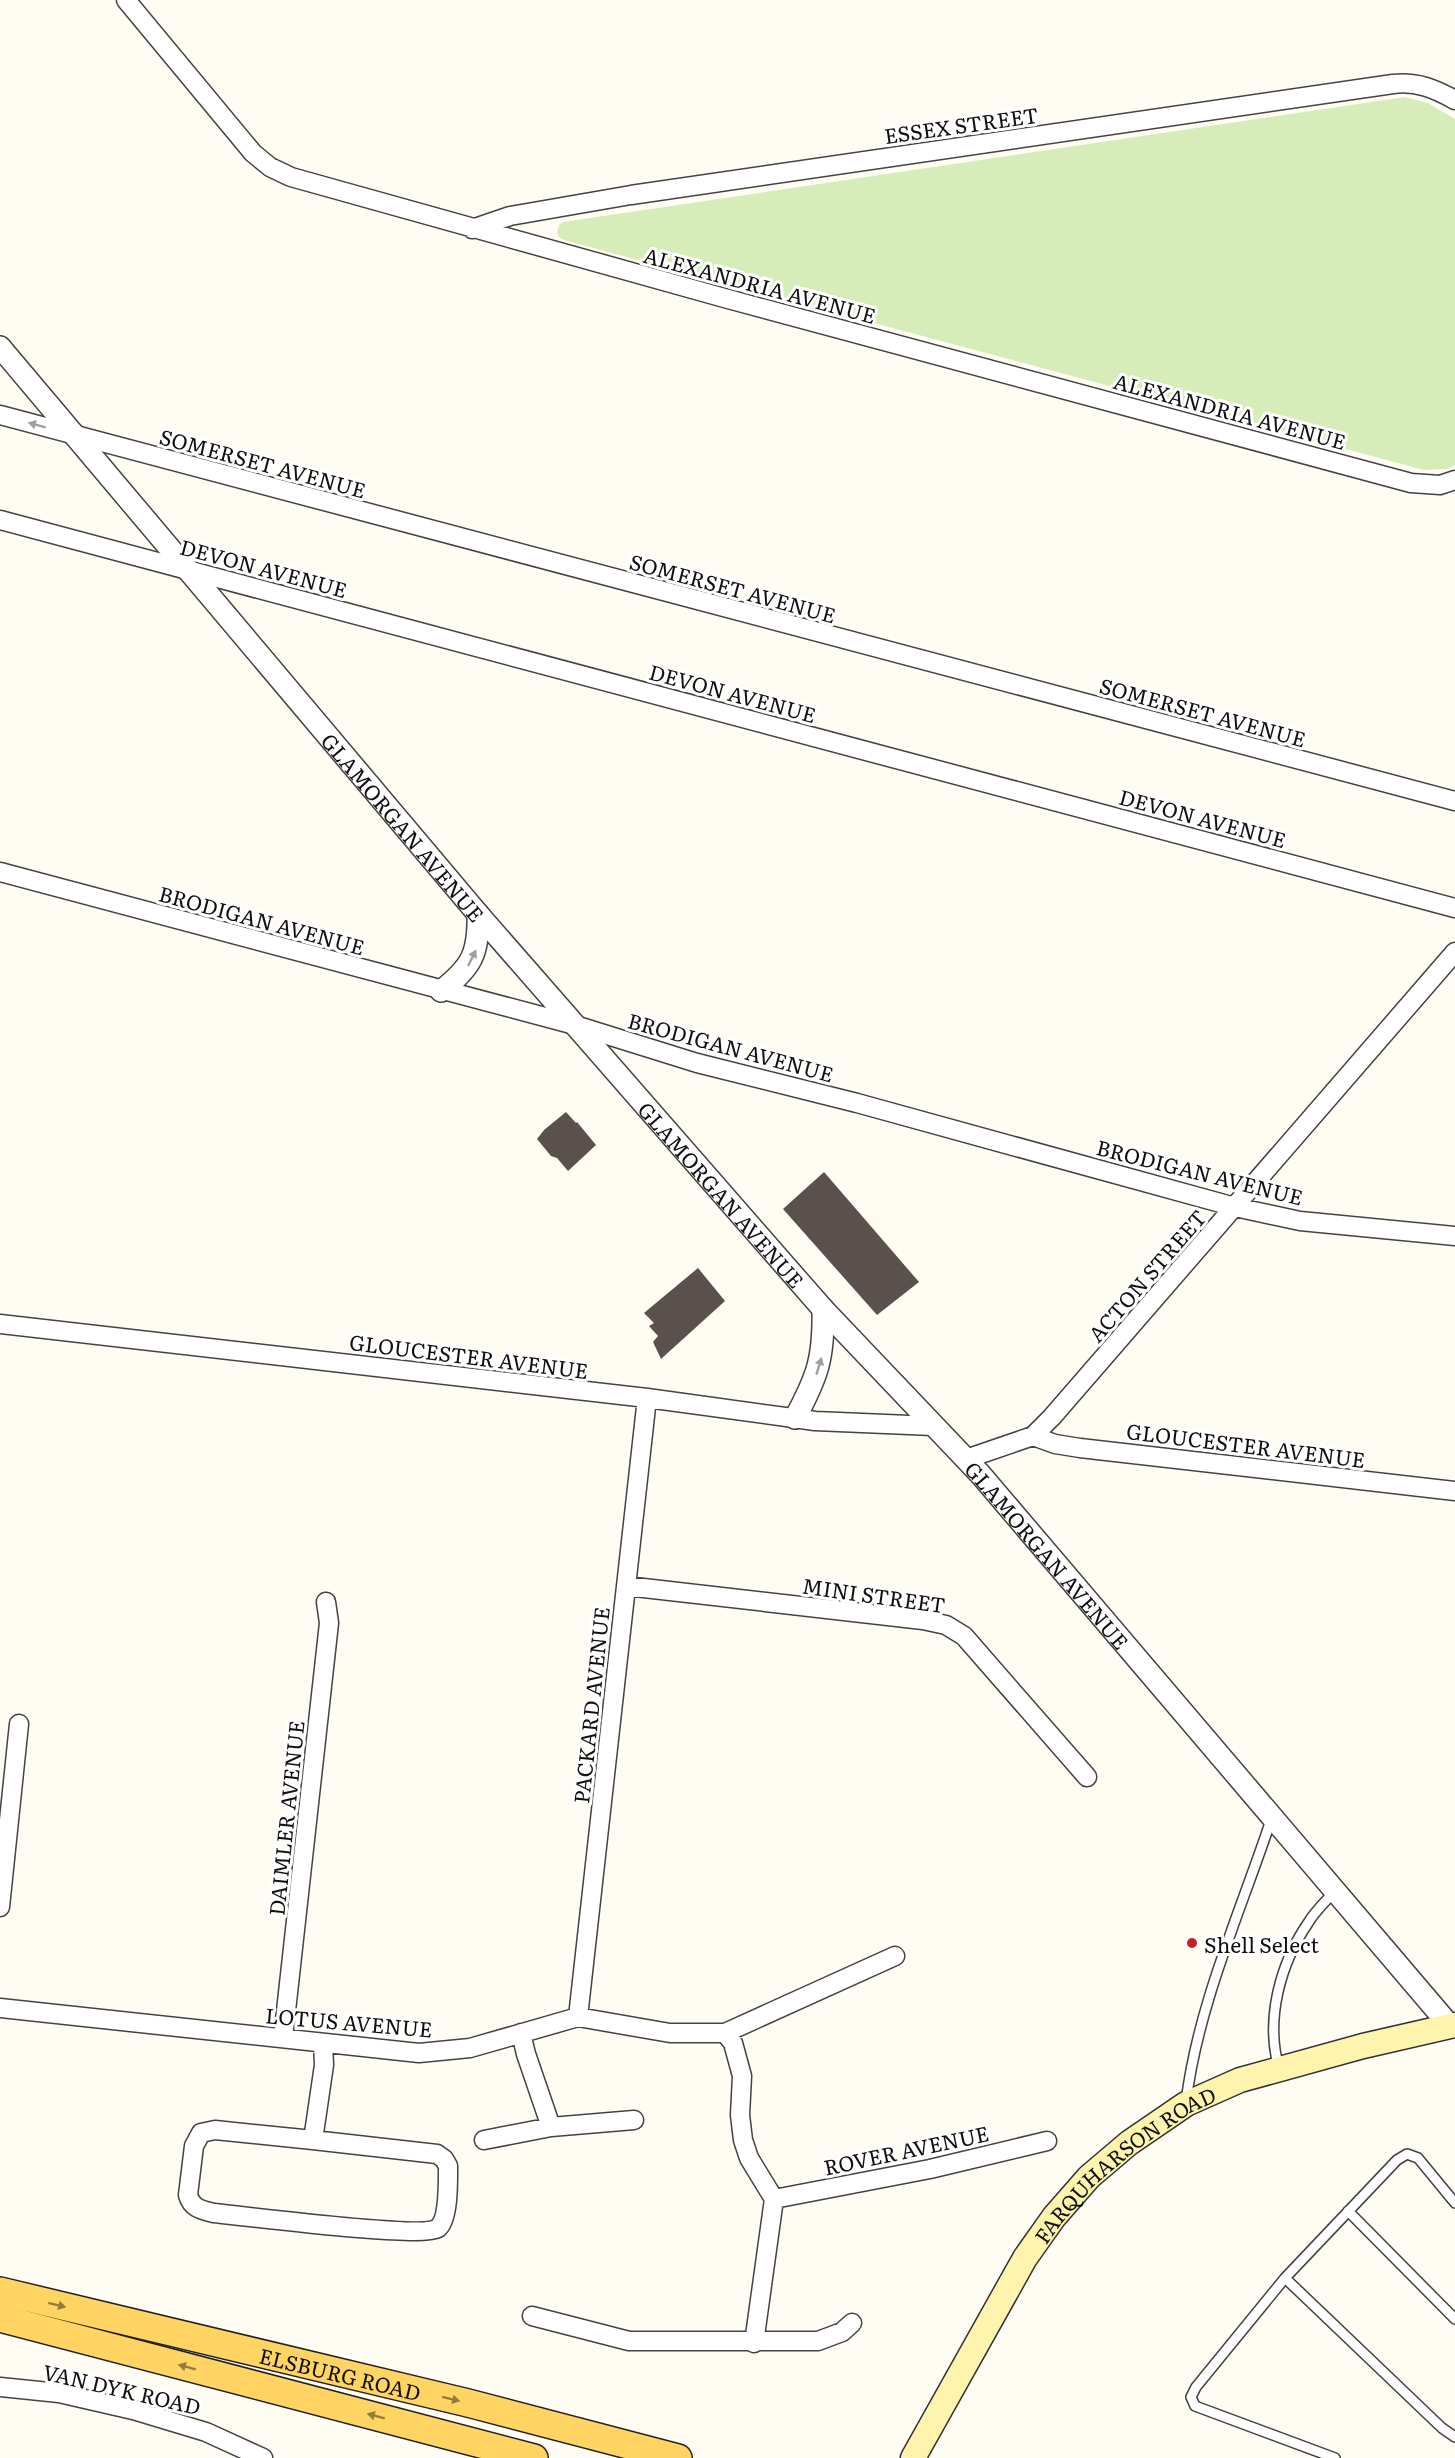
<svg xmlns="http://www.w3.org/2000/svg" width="1455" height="2458" font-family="Literata,serif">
<rect width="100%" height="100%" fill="#fffcf3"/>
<path fill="#d6edb9" d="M 1405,97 L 1428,103 L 1455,119 L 1455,465 L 1447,469 L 1424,470 L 567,241 L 560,238 L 557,233 L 559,225 L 563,222 Z"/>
<path fill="#5a514c" d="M 566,1112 L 576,1123 L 577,1122 L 596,1145 L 568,1171 L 557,1158 L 551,1156 L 537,1139 L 544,1130 Z
M 824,1172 L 919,1282 L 877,1315 L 783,1209 Z
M 698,1268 L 725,1301 L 661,1359 L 653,1342 L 658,1336 L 649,1326 L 654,1323 L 644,1313 Z"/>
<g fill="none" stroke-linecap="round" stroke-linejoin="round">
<defs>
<path id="service" d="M 1279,2068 C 1265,2020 1280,1964 1308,1923 C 1315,1911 1326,1901 1335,1891
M 1186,2102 C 1198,2004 1241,1911 1272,1817
M 1348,2211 L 1455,2319
M 1285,2278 L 1442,2428 L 1455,2437
M 1335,2458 L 1195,2406 L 1191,2397 L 1196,2387 L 1285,2278 L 1397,2160 L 1407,2154 L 1418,2158 L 1455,2203"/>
<path id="minor" d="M 126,0 L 253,153 L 270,167 L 291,177 L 728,299 L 1411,483 L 1440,485 L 1455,480
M 472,229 L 510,216 L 631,195 L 1393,84 C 1417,81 1435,89 1455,100
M 0,415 L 1455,801
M 0,520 L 1455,908
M 0,872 L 575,1025 L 697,1063 L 857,1103 L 1235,1207 L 1300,1221 L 1455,1236
M 0,1324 L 647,1398 L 815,1421 L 933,1426
M 1033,1436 L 1055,1444 L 1080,1448 L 1455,1491
M 966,1459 L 1033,1436 L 1052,1417 L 1455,952
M 626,1586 L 923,1620 L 946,1625 L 964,1636 L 1087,1777
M 0,1907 L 19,1724
M 0,2008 L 419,2053 L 470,2048 L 578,2017 L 670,2033 L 725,2033 L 895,1956
M 578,2017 L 647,1398
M 521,2033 L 526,2054 L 551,2127
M 725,2033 L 733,2043 L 742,2076 L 740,2115 L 743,2140 L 749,2158 L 774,2199 L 754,2343
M 283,2038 L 329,1623 L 326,1602
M 313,2140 L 215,2130 L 201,2133 L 194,2146 L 188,2195 C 192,2209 202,2210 214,2213 C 244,2216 423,2239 438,2228 C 449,2219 448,2180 448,2166 L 444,2159 L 437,2154 L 313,2140 L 324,2065 L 323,2043
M 484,2140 L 551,2127 L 634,2120
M 774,2199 L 930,2169 L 1047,2141
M 532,2316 L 629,2341 L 818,2341 L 842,2332 L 852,2323
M 0,2387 L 59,2393 L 133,2410 L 206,2432 L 263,2458"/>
<g id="tertiary">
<path id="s1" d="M 0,347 L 478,914 L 823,1309 L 981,1475 L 1450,2026"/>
<path d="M 441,991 C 472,967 479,953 478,914"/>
<path d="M 795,1418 C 818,1376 824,1357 823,1309"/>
</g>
<g id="secondary">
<path id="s2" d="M 913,2458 L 1025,2258 L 1054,2217 L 1089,2177 L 1129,2143 L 1186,2104 L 1240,2080 L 1363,2046 L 1455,2025"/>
</g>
<g id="primary">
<path id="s3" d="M 0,2291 L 468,2403 L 678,2458"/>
<path d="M 0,2318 L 534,2458"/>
</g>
</defs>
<use href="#service" stroke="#434343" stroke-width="12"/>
<use href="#minor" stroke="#434343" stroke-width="21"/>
<use href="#tertiary" stroke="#434343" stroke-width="24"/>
<use href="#secondary" stroke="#323232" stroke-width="27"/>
<use href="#primary" stroke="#212121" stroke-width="30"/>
<use href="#service" stroke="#fff" stroke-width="9"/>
<use href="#minor" stroke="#fff" stroke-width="18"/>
<use href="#tertiary" stroke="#fff" stroke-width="21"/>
<use href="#secondary" stroke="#fff4ae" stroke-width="24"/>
<use href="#primary" stroke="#ffd463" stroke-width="27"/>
</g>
<defs><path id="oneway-solid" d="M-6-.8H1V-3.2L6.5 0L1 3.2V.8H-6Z" transform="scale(1.5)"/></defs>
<g fill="#9f9f9f">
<use href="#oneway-solid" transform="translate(37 425) rotate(-165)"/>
<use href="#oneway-solid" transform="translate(472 958) rotate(-64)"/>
<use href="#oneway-solid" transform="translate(819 1366) rotate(-73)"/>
</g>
<g fill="#937c3e">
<use href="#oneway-solid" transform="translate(57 2305) rotate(14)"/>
<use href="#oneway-solid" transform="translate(187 2367) rotate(-165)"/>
<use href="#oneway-solid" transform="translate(451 2399) rotate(14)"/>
<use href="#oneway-solid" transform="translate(376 2416) rotate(-165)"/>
</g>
<circle fill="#ca1e2c" stroke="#fff" stroke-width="2" cx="1192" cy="1943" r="6"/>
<g text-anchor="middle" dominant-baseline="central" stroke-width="6" stroke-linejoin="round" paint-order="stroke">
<g font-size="21" fill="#101010" stroke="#fff">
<text transform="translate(961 124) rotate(-8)">ESSEX STREET</text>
<text transform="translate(760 284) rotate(15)">ALEXANDRIA AVENUE</text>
<text transform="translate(1230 410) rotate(15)">ALEXANDRIA AVENUE</text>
<text transform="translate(263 462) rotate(15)">SOMERSET AVENUE</text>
<text transform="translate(264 567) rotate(15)">DEVON AVENUE</text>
<text transform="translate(733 587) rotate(15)">SOMERSET AVENUE</text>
<text transform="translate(733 692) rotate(15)">DEVON AVENUE</text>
<text transform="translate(1203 711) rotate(15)">SOMERSET AVENUE</text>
<text transform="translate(1203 817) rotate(15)">DEVON AVENUE</text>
<text stroke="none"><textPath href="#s1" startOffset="627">GLAMORGAN AVENUE</textPath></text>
<text transform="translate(262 919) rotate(15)">BRODIGAN AVENUE</text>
<text transform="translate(731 1046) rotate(15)">BRODIGAN AVENUE</text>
<text transform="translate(1200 1171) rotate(14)">BRODIGAN AVENUE</text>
<text stroke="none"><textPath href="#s1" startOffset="1113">GLAMORGAN AVENUE</textPath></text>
<text transform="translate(1146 1275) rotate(-49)">ACTON STREET</text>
<text transform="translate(469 1355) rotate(7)">GLOUCESTER AVENUE</text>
<text transform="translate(1246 1444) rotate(7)">GLOUCESTER AVENUE</text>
<text stroke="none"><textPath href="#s1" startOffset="1599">GLAMORGAN AVENUE</textPath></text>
<text transform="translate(874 1594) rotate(8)">MINI STREET</text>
<text transform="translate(590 1705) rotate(-84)">PACKARD AVENUE</text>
<text transform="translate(285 1818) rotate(-84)">DAIMLER AVENUE</text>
<text transform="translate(349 2021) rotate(5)">LOTUS AVENUE</text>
<text transform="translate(906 2149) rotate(-12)">ROVER AVENUE</text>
<text stroke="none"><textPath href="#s2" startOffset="368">FARQUHARSON ROAD</textPath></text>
<text stroke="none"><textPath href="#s3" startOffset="350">ELSBURG ROAD</textPath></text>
<text transform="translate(122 2388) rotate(13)">VAN DYK ROAD</text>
</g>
<g font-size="21" fill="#101010" stroke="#fff" text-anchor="start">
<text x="1204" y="1943">Shell Select</text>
</g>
</g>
</svg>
